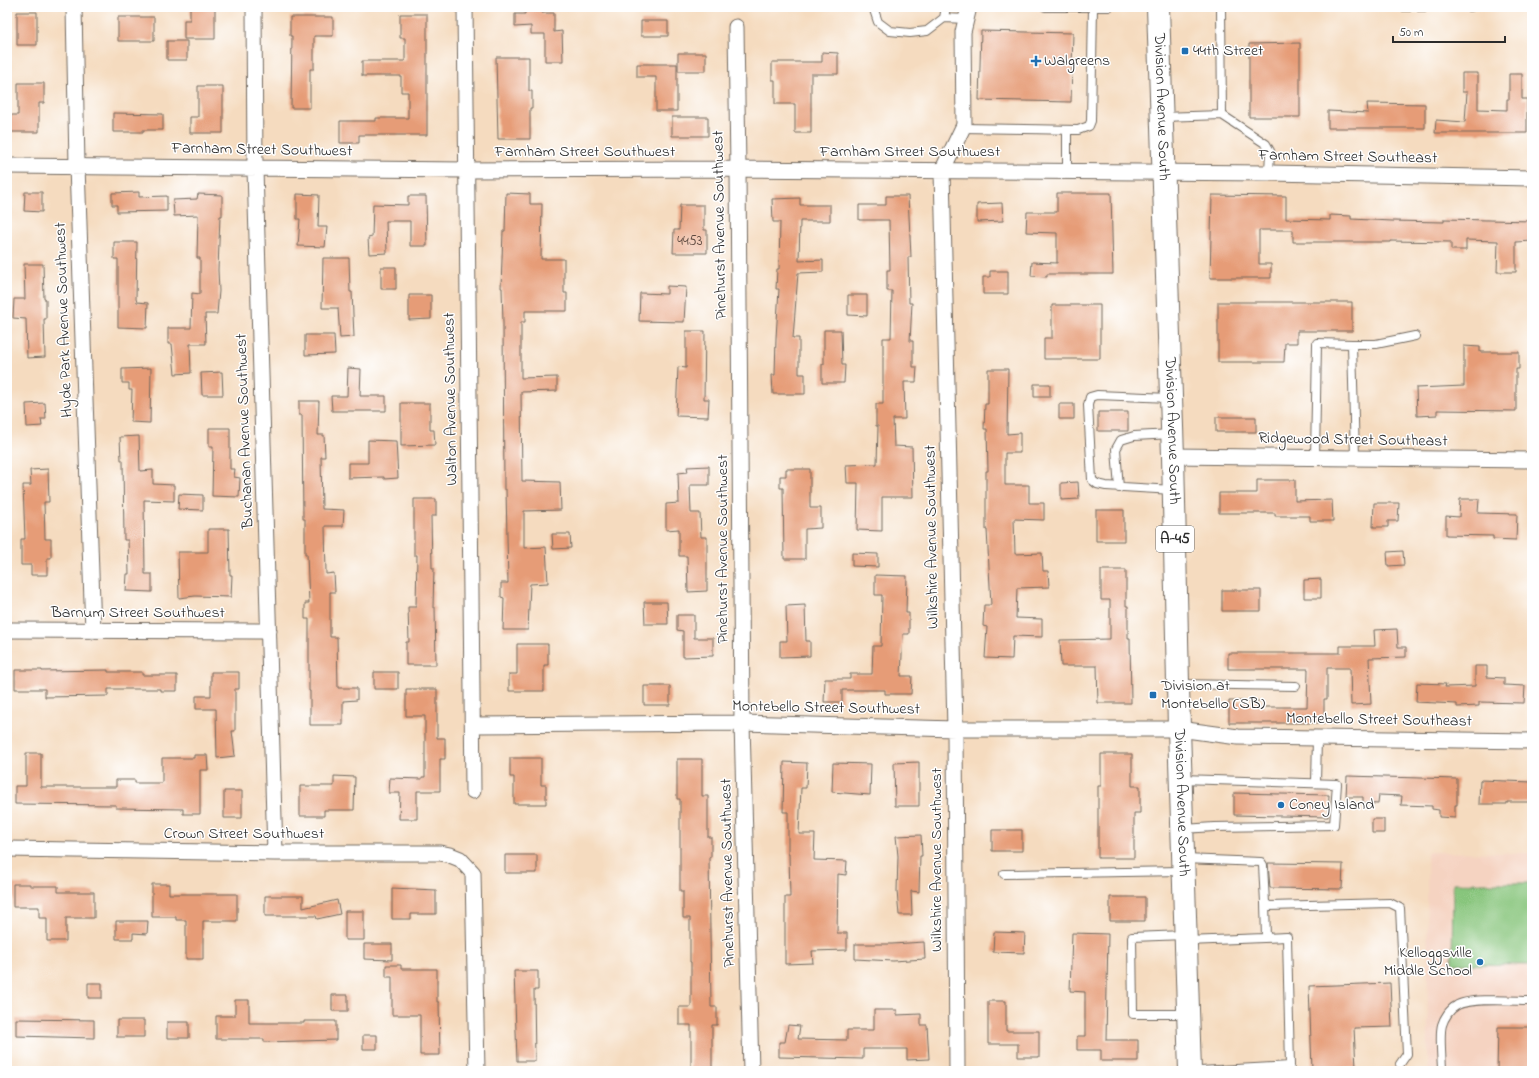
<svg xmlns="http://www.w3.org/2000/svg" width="1539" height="1078" font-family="'Indie Flower',sans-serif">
<rect width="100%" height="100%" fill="#fff"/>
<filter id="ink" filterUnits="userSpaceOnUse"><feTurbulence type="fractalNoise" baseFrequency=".025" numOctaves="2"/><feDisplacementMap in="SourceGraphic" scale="8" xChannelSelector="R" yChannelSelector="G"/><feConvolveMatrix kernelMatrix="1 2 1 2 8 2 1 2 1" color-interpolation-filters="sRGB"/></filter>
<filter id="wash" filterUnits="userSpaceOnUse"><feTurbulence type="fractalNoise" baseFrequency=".012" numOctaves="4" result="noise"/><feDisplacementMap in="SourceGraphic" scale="16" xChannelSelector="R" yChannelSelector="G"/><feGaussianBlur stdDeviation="0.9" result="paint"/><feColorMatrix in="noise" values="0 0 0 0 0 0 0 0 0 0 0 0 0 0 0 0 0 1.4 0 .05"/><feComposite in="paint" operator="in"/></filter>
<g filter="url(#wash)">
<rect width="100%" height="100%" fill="#f5dbbf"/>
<path fill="#f5d3c1" d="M 1427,852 L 1532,853 L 1532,1071 L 1428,1071 Z"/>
<path fill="#87c57c" stroke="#597854" d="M 1453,883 L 1532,883 L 1532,965 L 1452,964 Z"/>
<g id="blocks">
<path fill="#e69c77" d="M 190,7 L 215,7 L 215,39 L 184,39 L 184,20 L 190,20 Z
M 525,7 L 542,7 L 542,13 L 554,13 L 554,32 L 562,31 L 563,61 L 545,61 L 545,34 L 531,34 L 531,26 L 515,27 L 515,14 L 525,14 Z
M 17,12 L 37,12 L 37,45 L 17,45 Z
M 400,14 L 427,14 L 427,135 L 359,135 L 359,143 L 340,143 L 340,121 L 376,121 L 376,118 L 408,118 L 408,92 L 401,92 L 401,76 L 362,76 L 362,61 L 405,61 L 405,38 L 400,38 Z
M 118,17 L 154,17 L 154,41 L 118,41 Z
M 290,17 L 333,17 L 333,36 L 314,36 L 314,69 L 310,69 L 310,108 L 291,108 L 292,36 L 290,36 Z
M 641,21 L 668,21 L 668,36 L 641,36 Z
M 981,31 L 1073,33 L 1071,102 L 979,100 Z
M 167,41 L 187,41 L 187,60 L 167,60 Z
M 1300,43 L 1300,117 L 1249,117 L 1249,44 Z
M 822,52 L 838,53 L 838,74 L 811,74 L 811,133 L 795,133 L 795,104 L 775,104 L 775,80 L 772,80 L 772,62 L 822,62 Z
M 678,53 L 706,53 L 706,71 L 678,71 Z
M 496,57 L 529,57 L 529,91 L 532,91 L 532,108 L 530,108 L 530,139 L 498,139 Z
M 637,64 L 677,64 L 677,111 L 656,111 L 656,77 L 637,77 Z
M 1462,73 L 1478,73 L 1478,109 L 1507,110 L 1507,99 L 1509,99 L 1509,74 L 1522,74 L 1522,99 L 1527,99 L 1527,133 L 1435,133 L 1436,120 L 1465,122 L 1467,92 L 1462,92 Z
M 18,83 L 44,83 L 44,103 L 39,103 L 39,132 L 10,132 L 10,115 L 18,115 Z
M 198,86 L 223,86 L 223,133 L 190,133 L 190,117 L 198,117 Z
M 1367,103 L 1425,104 L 1425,128 L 1328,128 L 1328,111 L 1368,113 Z
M 113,113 L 163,114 L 163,130 L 143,130 L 143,132 L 113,132 Z
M 672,117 L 708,117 L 708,136 L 672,136 Z
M 25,192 L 42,192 L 42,212 L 24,211 Z
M 139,192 L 139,197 L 167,196 L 167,211 L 117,212 L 117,205 L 112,205 L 112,193 Z
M 506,193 L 530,194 L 530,204 L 542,204 L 541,259 L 564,259 L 564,293 L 567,293 L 567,311 L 525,311 L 525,322 L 521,322 L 521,378 L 557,377 L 557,391 L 521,392 L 522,481 L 560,482 L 561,510 L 524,511 L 524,548 L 546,547 L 548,583 L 530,584 L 528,630 L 503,630 L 504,598 L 501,597 L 501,583 L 508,583 L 506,489 L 504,489 L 503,322 L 502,288 L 501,288 L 503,231 L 505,231 Z
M 1057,193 L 1111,193 L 1113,274 L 1047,274 L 1047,277 L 1031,276 L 1032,262 L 1057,263 L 1057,233 L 1026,232 L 1027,212 L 1057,212 Z
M 198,194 L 222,195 L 222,216 L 220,216 L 218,270 L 219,291 L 217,314 L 205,314 L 206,344 L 190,344 L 191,373 L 175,374 L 172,344 L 168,344 L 168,328 L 191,328 L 192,293 L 200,294 L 200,258 L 197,258 L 198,215 L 174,216 L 173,200 L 197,199 Z
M 297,194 L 319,195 L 318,227 L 327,227 L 325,247 L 298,246 L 300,219 L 297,219 Z
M 1212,195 L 1286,196 L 1286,219 L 1330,220 L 1330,215 L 1351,216 L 1351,219 L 1392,221 L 1444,222 L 1444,219 L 1532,221 L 1532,241 L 1516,242 L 1516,272 L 1497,272 L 1498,241 L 1466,240 L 1466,250 L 1451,250 L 1451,242 L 1391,241 L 1391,242 L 1293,242 L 1293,230 L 1259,230 L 1259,264 L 1271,264 L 1271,278 L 1210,278 Z
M 408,196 L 426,196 L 427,246 L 410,246 L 410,221 L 386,221 L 387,253 L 369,254 L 368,238 L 372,237 L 373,204 L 408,205 Z
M 886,196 L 908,196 L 911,257 L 908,257 L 909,303 L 912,303 L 910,341 L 913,341 L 913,367 L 917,367 L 916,382 L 904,382 L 905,419 L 893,419 L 894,446 L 912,447 L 913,497 L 882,497 L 882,531 L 857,530 L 858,483 L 847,483 L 846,465 L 877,464 L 878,426 L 876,426 L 876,404 L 883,404 L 883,338 L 891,338 L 892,291 L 887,291 L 887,270 L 890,270 L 889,220 L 859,220 L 859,205 L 886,205 Z
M 800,198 L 800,205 L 830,205 L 830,221 L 800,221 L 799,261 L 823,260 L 823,272 L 798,273 L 793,338 L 799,338 L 799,374 L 805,374 L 805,394 L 773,394 L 772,375 L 775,375 L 776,338 L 779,289 L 776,289 L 777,269 L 779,269 L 780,222 L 773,222 L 772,199 Z
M 1002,203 L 1003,221 L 977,222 L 977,204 Z
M 680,205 L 704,205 L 704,230 L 707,230 L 707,253 L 673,253 L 674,230 L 679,230 Z
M 114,242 L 137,242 L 136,299 L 137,302 L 148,303 L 147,328 L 118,327 L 118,259 L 114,259 Z
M 323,258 L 349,258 L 350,292 L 352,292 L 354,337 L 340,338 L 338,308 L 322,308 Z
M 24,264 L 43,264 L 44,299 L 46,299 L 46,319 L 44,319 L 45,357 L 27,358 L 26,319 L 13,318 L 14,299 L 25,299 Z
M 381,267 L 396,267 L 396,289 L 381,289 Z
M 990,271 L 1008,271 L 1008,294 L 983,294 L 983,277 L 990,277 Z
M 667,286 L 686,287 L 684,322 L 639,321 L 640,293 L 667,294 Z
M 409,295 L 431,295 L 431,319 L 409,320 Z
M 848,295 L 867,295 L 867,316 L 848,315 Z
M 1218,302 L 1352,302 L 1352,331 L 1297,331 L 1297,343 L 1285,343 L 1284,362 L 1218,362 Z
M 1052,305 L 1100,305 L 1100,359 L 1044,359 L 1044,338 L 1052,338 Z
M 824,330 L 841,330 L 842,365 L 845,365 L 844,383 L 822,383 L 822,364 L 824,364 Z
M 686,331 L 705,331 L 704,399 L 709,399 L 708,417 L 676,416 L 678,367 L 686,368 Z
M 305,335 L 334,335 L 335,354 L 305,355 Z
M 1464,346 L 1480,347 L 1480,352 L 1519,352 L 1519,369 L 1516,369 L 1516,411 L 1437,410 L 1437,415 L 1417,416 L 1416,388 L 1464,386 Z
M 151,368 L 150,423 L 131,422 L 132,390 L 129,390 L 129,383 L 122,383 L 122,369 Z
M 348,368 L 361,369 L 360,396 L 386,396 L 386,411 L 332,411 L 331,396 L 347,396 Z
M 988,369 L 1008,369 L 1007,434 L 1020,433 L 1020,453 L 1005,453 L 1005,485 L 1029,485 L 1029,503 L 1044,503 L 1044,520 L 1014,519 L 1015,554 L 1042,553 L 1043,571 L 1048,571 L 1049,587 L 1017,588 L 1016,618 L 1042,619 L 1042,637 L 1013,636 L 1012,659 L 985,658 L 987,627 L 983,626 L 984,605 L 991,605 L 987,530 L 986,530 L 986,471 L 988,471 L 987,429 L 984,429 L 985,404 L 988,404 Z
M 222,372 L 223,395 L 202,395 L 201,373 Z
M 1034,384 L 1050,384 L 1050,397 L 1034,397 Z
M 299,401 L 319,401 L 318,435 L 324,435 L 325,457 L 321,457 L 322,509 L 344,510 L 343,526 L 325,526 L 326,574 L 334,573 L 335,592 L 330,592 L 330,637 L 337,637 L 338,688 L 357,688 L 357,700 L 343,701 L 343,725 L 310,725 L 310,691 L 309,691 L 309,619 L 305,619 L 305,603 L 309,603 L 307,554 L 305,554 L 305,519 L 303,519 L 302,415 L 299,415 Z
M 45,403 L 46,419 L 41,419 L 42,426 L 27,427 L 26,404 Z
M 401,403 L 430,403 L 430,430 L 434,430 L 435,445 L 401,446 Z
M 1059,404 L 1074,404 L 1074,419 L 1059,419 Z
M 1098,412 L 1128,412 L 1128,431 L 1098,431 Z
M 1216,417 L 1256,417 L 1256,432 L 1216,432 Z
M 209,428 L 230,428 L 230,469 L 235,469 L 234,477 L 240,478 L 239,497 L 212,496 L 213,447 L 209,447 Z
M 139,436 L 140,471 L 153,470 L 153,484 L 174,485 L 174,501 L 144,500 L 145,574 L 152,574 L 152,592 L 126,591 L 127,574 L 129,574 L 128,540 L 124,540 L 123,460 L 121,460 L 120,437 Z
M 368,440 L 396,441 L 398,478 L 384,479 L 384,477 L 348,478 L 348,463 L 368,463 Z
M 709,466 L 709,485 L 690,485 L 691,513 L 700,513 L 701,537 L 707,537 L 707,591 L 688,592 L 687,556 L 679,556 L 679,529 L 666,530 L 666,504 L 679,503 L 678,473 L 688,472 L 687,467 Z
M 48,469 L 49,502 L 44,502 L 45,539 L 51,539 L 51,558 L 47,558 L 47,575 L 31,575 L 31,565 L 21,565 L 21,539 L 25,539 L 23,485 L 31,485 L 30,470 Z
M 786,469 L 810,469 L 810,508 L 821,508 L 821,528 L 805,529 L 805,559 L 784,559 L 783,488 L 780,488 L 780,476 L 786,476 Z
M 1257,480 L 1295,480 L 1295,501 L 1332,500 L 1333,521 L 1310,521 L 1310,516 L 1275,516 L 1275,513 L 1219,513 L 1219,493 L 1257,493 Z
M 1078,482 L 1079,499 L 1061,500 L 1061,483 Z
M 179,494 L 203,495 L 203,510 L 178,509 Z
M 414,499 L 436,499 L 436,516 L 431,516 L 432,568 L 434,568 L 433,607 L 435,607 L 436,665 L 406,665 L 406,642 L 409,642 L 408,607 L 416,607 L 417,555 L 414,555 Z
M 1460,499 L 1479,499 L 1478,513 L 1517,514 L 1516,540 L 1493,539 L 1493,536 L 1446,535 L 1446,516 L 1459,517 Z
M 1374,503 L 1399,503 L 1398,521 L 1388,521 L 1388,527 L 1373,527 Z
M 1096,510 L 1124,510 L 1124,541 L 1096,541 Z
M 208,529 L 229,529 L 230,575 L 232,575 L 231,597 L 195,596 L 179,598 L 178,552 L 208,552 Z
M 552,534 L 570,534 L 571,548 L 553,549 Z
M 1403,551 L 1404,565 L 1388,566 L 1387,552 Z
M 852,553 L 878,554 L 878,567 L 852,566 Z
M 1101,570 L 1126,570 L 1126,606 L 1128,606 L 1128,638 L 1130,638 L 1131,703 L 1098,703 L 1097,666 L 1061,666 L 1060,640 L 1110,639 L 1110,600 L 1101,600 Z
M 875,575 L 907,576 L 906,613 L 909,613 L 909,634 L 903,634 L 901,676 L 912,676 L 911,694 L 885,694 L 885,690 L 842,690 L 842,702 L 824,702 L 825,679 L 850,679 L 850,674 L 872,674 L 873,646 L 881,646 L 882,595 L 875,595 Z
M 1321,579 L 1321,598 L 1304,598 L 1304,580 Z
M 1222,590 L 1261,590 L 1261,611 L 1222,611 Z
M 644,602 L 667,602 L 668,624 L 645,624 Z
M 805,605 L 806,641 L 810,641 L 810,656 L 780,657 L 780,641 L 787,641 L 786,606 Z
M 677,615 L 694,615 L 694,638 L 713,638 L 713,656 L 683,657 L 683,631 L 677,630 Z
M 1397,629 L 1398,647 L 1406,647 L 1406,657 L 1369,658 L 1371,704 L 1351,705 L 1350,668 L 1327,668 L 1327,699 L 1324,699 L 1324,723 L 1229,723 L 1229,701 L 1263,701 L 1263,707 L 1307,707 L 1308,669 L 1228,669 L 1228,653 L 1340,653 L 1340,646 L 1375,646 L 1374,630 Z
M 517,644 L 548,644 L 548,665 L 544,665 L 544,691 L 509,691 L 509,674 L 517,674 Z
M 1475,666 L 1487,666 L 1487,677 L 1504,678 L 1504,685 L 1525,686 L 1524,703 L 1479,702 L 1479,706 L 1457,707 L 1457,704 L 1416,702 L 1417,683 L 1446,684 L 1445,687 L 1475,686 Z
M 15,670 L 42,670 L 42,671 L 108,670 L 108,672 L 142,672 L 142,675 L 177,675 L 177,691 L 160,691 L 160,689 L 108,689 L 108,696 L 45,697 L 45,689 L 15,689 Z
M 211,672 L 239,672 L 239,689 L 235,689 L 235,731 L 232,731 L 235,756 L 217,758 L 216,709 L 196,709 L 196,696 L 211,696 Z
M 374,672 L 398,672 L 398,689 L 374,689 Z
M 644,686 L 670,686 L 670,705 L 644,705 Z
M 406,689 L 437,689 L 437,738 L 445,738 L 445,759 L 440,759 L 440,791 L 417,791 L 417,819 L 399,819 L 400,793 L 389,793 L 390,778 L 422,779 L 422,777 L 425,777 L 425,716 L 406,716 Z
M 26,753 L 41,753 L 41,787 L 116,787 L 116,780 L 135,780 L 135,783 L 162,783 L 162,758 L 194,758 L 194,755 L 207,755 L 208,770 L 200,770 L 200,814 L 183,814 L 183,809 L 116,808 L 116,805 L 15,804 L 15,786 L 26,786 Z
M 1101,754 L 1132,754 L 1132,786 L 1140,786 L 1140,813 L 1134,813 L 1134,858 L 1098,858 L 1098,786 L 1101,786 Z
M 510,758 L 541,758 L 541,785 L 546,785 L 546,804 L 514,804 L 514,777 L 510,777 Z
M 677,759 L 702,759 L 702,796 L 708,796 L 708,837 L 711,837 L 711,857 L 709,857 L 711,1007 L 717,1007 L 717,1025 L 712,1025 L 712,1071 L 691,1071 L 691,1025 L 679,1025 L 679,1007 L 691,1007 L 691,962 L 690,962 L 690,918 L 683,918 L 683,891 L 680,891 L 680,799 L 677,799 Z
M 784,762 L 807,763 L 806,788 L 801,788 L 799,834 L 815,834 L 814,860 L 847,861 L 846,875 L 838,874 L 837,933 L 847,933 L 847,950 L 812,951 L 813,963 L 785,964 L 785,897 L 790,897 L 789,854 L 788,854 L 788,812 L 783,812 Z
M 919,762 L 919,806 L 895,806 L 894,763 Z
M 833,763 L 871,764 L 870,795 L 832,792 Z
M 334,776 L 355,777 L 354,810 L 324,810 L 324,816 L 300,816 L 300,786 L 334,786 Z
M 1347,776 L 1457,779 L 1457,805 L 1455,805 L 1455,818 L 1439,817 L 1439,810 L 1432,809 L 1432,806 L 1401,805 L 1402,796 L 1379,795 L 1378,804 L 1363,803 L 1363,797 L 1346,797 Z
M 1480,780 L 1532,782 L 1532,802 L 1507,802 L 1507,804 L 1479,804 Z
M 224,791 L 242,791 L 242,818 L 224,818 Z
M 1234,793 L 1329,795 L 1328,817 L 1234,815 Z
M 1372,819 L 1384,819 L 1384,833 L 1372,833 Z
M 992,830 L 1022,830 L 1022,851 L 992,851 Z
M 921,835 L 922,856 L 920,856 L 919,892 L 911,891 L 912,915 L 899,915 L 897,891 L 898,856 L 896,836 Z
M 505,855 L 537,855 L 537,873 L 505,873 Z
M 1268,863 L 1343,864 L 1342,889 L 1270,888 Z
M 13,884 L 30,884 L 30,886 L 58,886 L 58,892 L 94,892 L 94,918 L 66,918 L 66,941 L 47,941 L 47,918 L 39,918 L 39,907 L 13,907 Z
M 152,884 L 169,884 L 169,894 L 237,894 L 237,921 L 203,921 L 203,959 L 186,959 L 186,920 L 176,920 L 176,917 L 152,917 Z
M 392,888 L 436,890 L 436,914 L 411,914 L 411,919 L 392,919 Z
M 265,896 L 303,896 L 303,908 L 337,900 L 340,914 L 317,919 L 316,916 L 265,916 Z
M 1110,897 L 1145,897 L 1145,921 L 1110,921 Z
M 345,911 L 364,911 L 364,940 L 345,940 Z
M 116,921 L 148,921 L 147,934 L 133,933 L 133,939 L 116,939 Z
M 994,932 L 1025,933 L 1024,953 L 993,952 Z
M 1072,933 L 1108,934 L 1106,1040 L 1138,1040 L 1138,1061 L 1101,1061 L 1101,1050 L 1077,1050 L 1077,1036 L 1085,1036 L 1085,992 L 1070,991 Z
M 924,942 L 925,959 L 893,961 L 855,959 L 855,944 L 892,944 Z
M 364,944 L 392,944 L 392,960 L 364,959 Z
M 386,965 L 401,965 L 401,969 L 437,969 L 437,1002 L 439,1002 L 440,1055 L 420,1055 L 420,1015 L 392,1015 L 392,977 L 386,977 Z
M 514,971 L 538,971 L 538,990 L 534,990 L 535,1061 L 517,1061 Z
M 88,983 L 102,983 L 102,998 L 88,998 Z
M 1390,983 L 1392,1027 L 1354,1028 L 1356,1068 L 1312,1070 L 1309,986 Z
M 332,995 L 348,995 L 348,1011 L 332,1011 Z
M 235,1000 L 249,1000 L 249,1023 L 304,1023 L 304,1021 L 336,1021 L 336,1040 L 264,1042 L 264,1039 L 216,1039 L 216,1016 L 235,1016 Z
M 988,1001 L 1006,1001 L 1006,1031 L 1039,1031 L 1039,1057 L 1018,1057 L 1018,1044 L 988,1044 Z
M 874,1010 L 897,1010 L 897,1015 L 921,1014 L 921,1025 L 927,1025 L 929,1059 L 907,1060 L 907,1049 L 863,1049 L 863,1059 L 779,1057 L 779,1042 L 785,1042 L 788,1025 L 800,1026 L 798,1039 L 847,1040 L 847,1030 L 874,1030 Z
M 16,1019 L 94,1020 L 94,1038 L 16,1036 Z
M 117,1020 L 144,1020 L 144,1037 L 117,1037 Z
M 167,1022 L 189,1022 L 189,1038 L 167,1038 Z
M 1498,1027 L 1532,1027 L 1532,1071 L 1497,1071 Z
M 363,1035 L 377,1035 L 377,1049 L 363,1049 Z"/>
</g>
</g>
<g filter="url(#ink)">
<use href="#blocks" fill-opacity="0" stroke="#72695f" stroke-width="1"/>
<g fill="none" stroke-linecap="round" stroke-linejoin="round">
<defs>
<path id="service" d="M 873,7 L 878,22 L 890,31 L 910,33 L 927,31 L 944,18 L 966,19
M 1045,7 L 1109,7
M 1221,7 L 1222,115
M 1400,7 L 1471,7
M 944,18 L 946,7
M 1162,117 L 1222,115 L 1266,144 L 1270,151 L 1269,173
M 962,128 L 1078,130 L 1089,126 L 1091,121 L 1093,7
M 1067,130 L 1067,172
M 1352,344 L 1376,344 L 1415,336
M 1170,398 L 1097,395 L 1090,397 L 1088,405 L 1092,480 L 1097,484 L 1106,486 L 1173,490
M 1315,458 L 1317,343 L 1352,344 L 1355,458
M 1119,488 L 1116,449 L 1121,440 L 1134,436 L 1172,434
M 1179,684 L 1296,686
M 1181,779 L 1337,784 L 1334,825 L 1214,827 L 1184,829
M 1316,783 L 1317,738
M 1184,859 L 1261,862 L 1263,865 L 1265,903 L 1269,906 L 1390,903 L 1400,908 L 1407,1054 L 1400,1064
M 1004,874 L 1182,871
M 1265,903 L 1266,938
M 1185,935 L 1132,937 L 1133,1014 L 1187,1014
M 1187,941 L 1287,937 L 1290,1066 L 1200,1071
M 1442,1071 C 1442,1060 1439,1035 1442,1025 C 1444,1018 1450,1009 1456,1006 C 1469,997 1515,1001 1532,1001"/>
<path id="minor" d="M 74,7 L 77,166 L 93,631
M 254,7 L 255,169 L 275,853
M 465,7 L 473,791
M 736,27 L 738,169 L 742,723 L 751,1071
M 7,166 L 466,170 L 738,169 L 1269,173 L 1532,178
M 1173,456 L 1532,460
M 7,630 L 269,631
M 473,725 L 742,723 L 955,729 L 1179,729 L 1238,737 L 1532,741
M 7,849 L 275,853 L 440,853 L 450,855 L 460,859 L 473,873 L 477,1071
M 957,1071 L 955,729 L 942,171 L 964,125 L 963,32 L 969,7"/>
<g id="primary">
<path id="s1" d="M 1158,7 L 1173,456 L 1179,729 L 1190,1071"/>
</g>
</defs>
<use href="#service" stroke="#72695f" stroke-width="10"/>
<use href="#minor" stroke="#72695f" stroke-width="17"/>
<use href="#primary" stroke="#72695f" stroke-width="24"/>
<use href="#service" stroke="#fff" stroke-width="8"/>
<use href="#minor" stroke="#fff" stroke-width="15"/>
<use href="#primary" stroke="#fff" stroke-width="22"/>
</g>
</g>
<g fill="#1f6fb2" stroke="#fff" stroke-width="1.5">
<rect x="1181" y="47" width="8" height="8" rx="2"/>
<path d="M1034 55h4v4h4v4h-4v4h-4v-4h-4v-4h4z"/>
<rect x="1149" y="691" width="8" height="8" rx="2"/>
<circle cx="1281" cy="805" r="4"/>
<circle cx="1480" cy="962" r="4"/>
</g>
<g text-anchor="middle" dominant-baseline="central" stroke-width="3" stroke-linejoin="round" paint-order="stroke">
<g font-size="14" fill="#5a473e">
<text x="690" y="241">4453</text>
</g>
<rect fill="#fff" stroke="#6b6b6b" stroke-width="1" x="1156" y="526" width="38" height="26" rx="3"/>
<g font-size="15" font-weight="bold" fill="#2b2b2b">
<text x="1175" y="539">A-45</text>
</g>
<g font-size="16" fill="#2b2b2b" stroke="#fff" text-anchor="start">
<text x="1193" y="51">44th Street</text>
<text x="1044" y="61">Walgreens</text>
<text x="1161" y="686">Division at<tspan x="1161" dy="18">Montebello (SB)</tspan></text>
<text x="1289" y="805">Coney Island</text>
<text x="1472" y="953" text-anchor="end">Kelloggsville<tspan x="1472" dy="18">Middle School</tspan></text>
</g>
<g font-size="16" fill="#2b2b2b" stroke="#fff">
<text stroke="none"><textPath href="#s1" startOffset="100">Division Avenue South</textPath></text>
<text transform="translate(262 150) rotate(1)">Farnham Street Southwest</text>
<text x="585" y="152">Farnham Street Southwest</text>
<text x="910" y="152">Farnham Street Southwest</text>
<text transform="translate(1348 157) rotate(1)">Farnham Street Southeast</text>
<text transform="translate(720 225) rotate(-91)">Pinehurst Avenue Southwest</text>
<text transform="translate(64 320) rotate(-92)">Hyde Park Avenue Southwest</text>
<text transform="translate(451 399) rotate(-91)">Walton Avenue Southwest</text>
<text transform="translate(245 431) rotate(-92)">Buchanan Avenue Southwest</text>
<text stroke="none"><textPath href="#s1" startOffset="424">Division Avenue South</textPath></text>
<text transform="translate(1353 440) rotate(1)">Ridgewood Street Southeast</text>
<text transform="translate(932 537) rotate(-91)">Wilkshire Avenue Southwest</text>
<text transform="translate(723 549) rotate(-90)">Pinehurst Avenue Southwest</text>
<text x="138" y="613">Barnum Street Southwest</text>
<text transform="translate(826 708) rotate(1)">Montebello Street Southwest</text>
<text transform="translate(1379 720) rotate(1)">Montebello Street Southeast</text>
<text stroke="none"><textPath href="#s1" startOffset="796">Division Avenue South</textPath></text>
<text x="244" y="834">Crown Street Southwest</text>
<text transform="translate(937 860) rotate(-90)">Wilkshire Avenue Southwest</text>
<text transform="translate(728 873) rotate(-91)">Pinehurst Avenue Southwest</text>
</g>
</g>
<rect width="1539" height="1078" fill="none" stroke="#fff" stroke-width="24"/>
<path d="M1393 36v6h112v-6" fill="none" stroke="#2b2b2b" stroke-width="2"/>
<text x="1399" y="36" font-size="12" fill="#2b2b2b" stroke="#ffffff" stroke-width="3" paint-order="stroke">50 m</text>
</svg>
